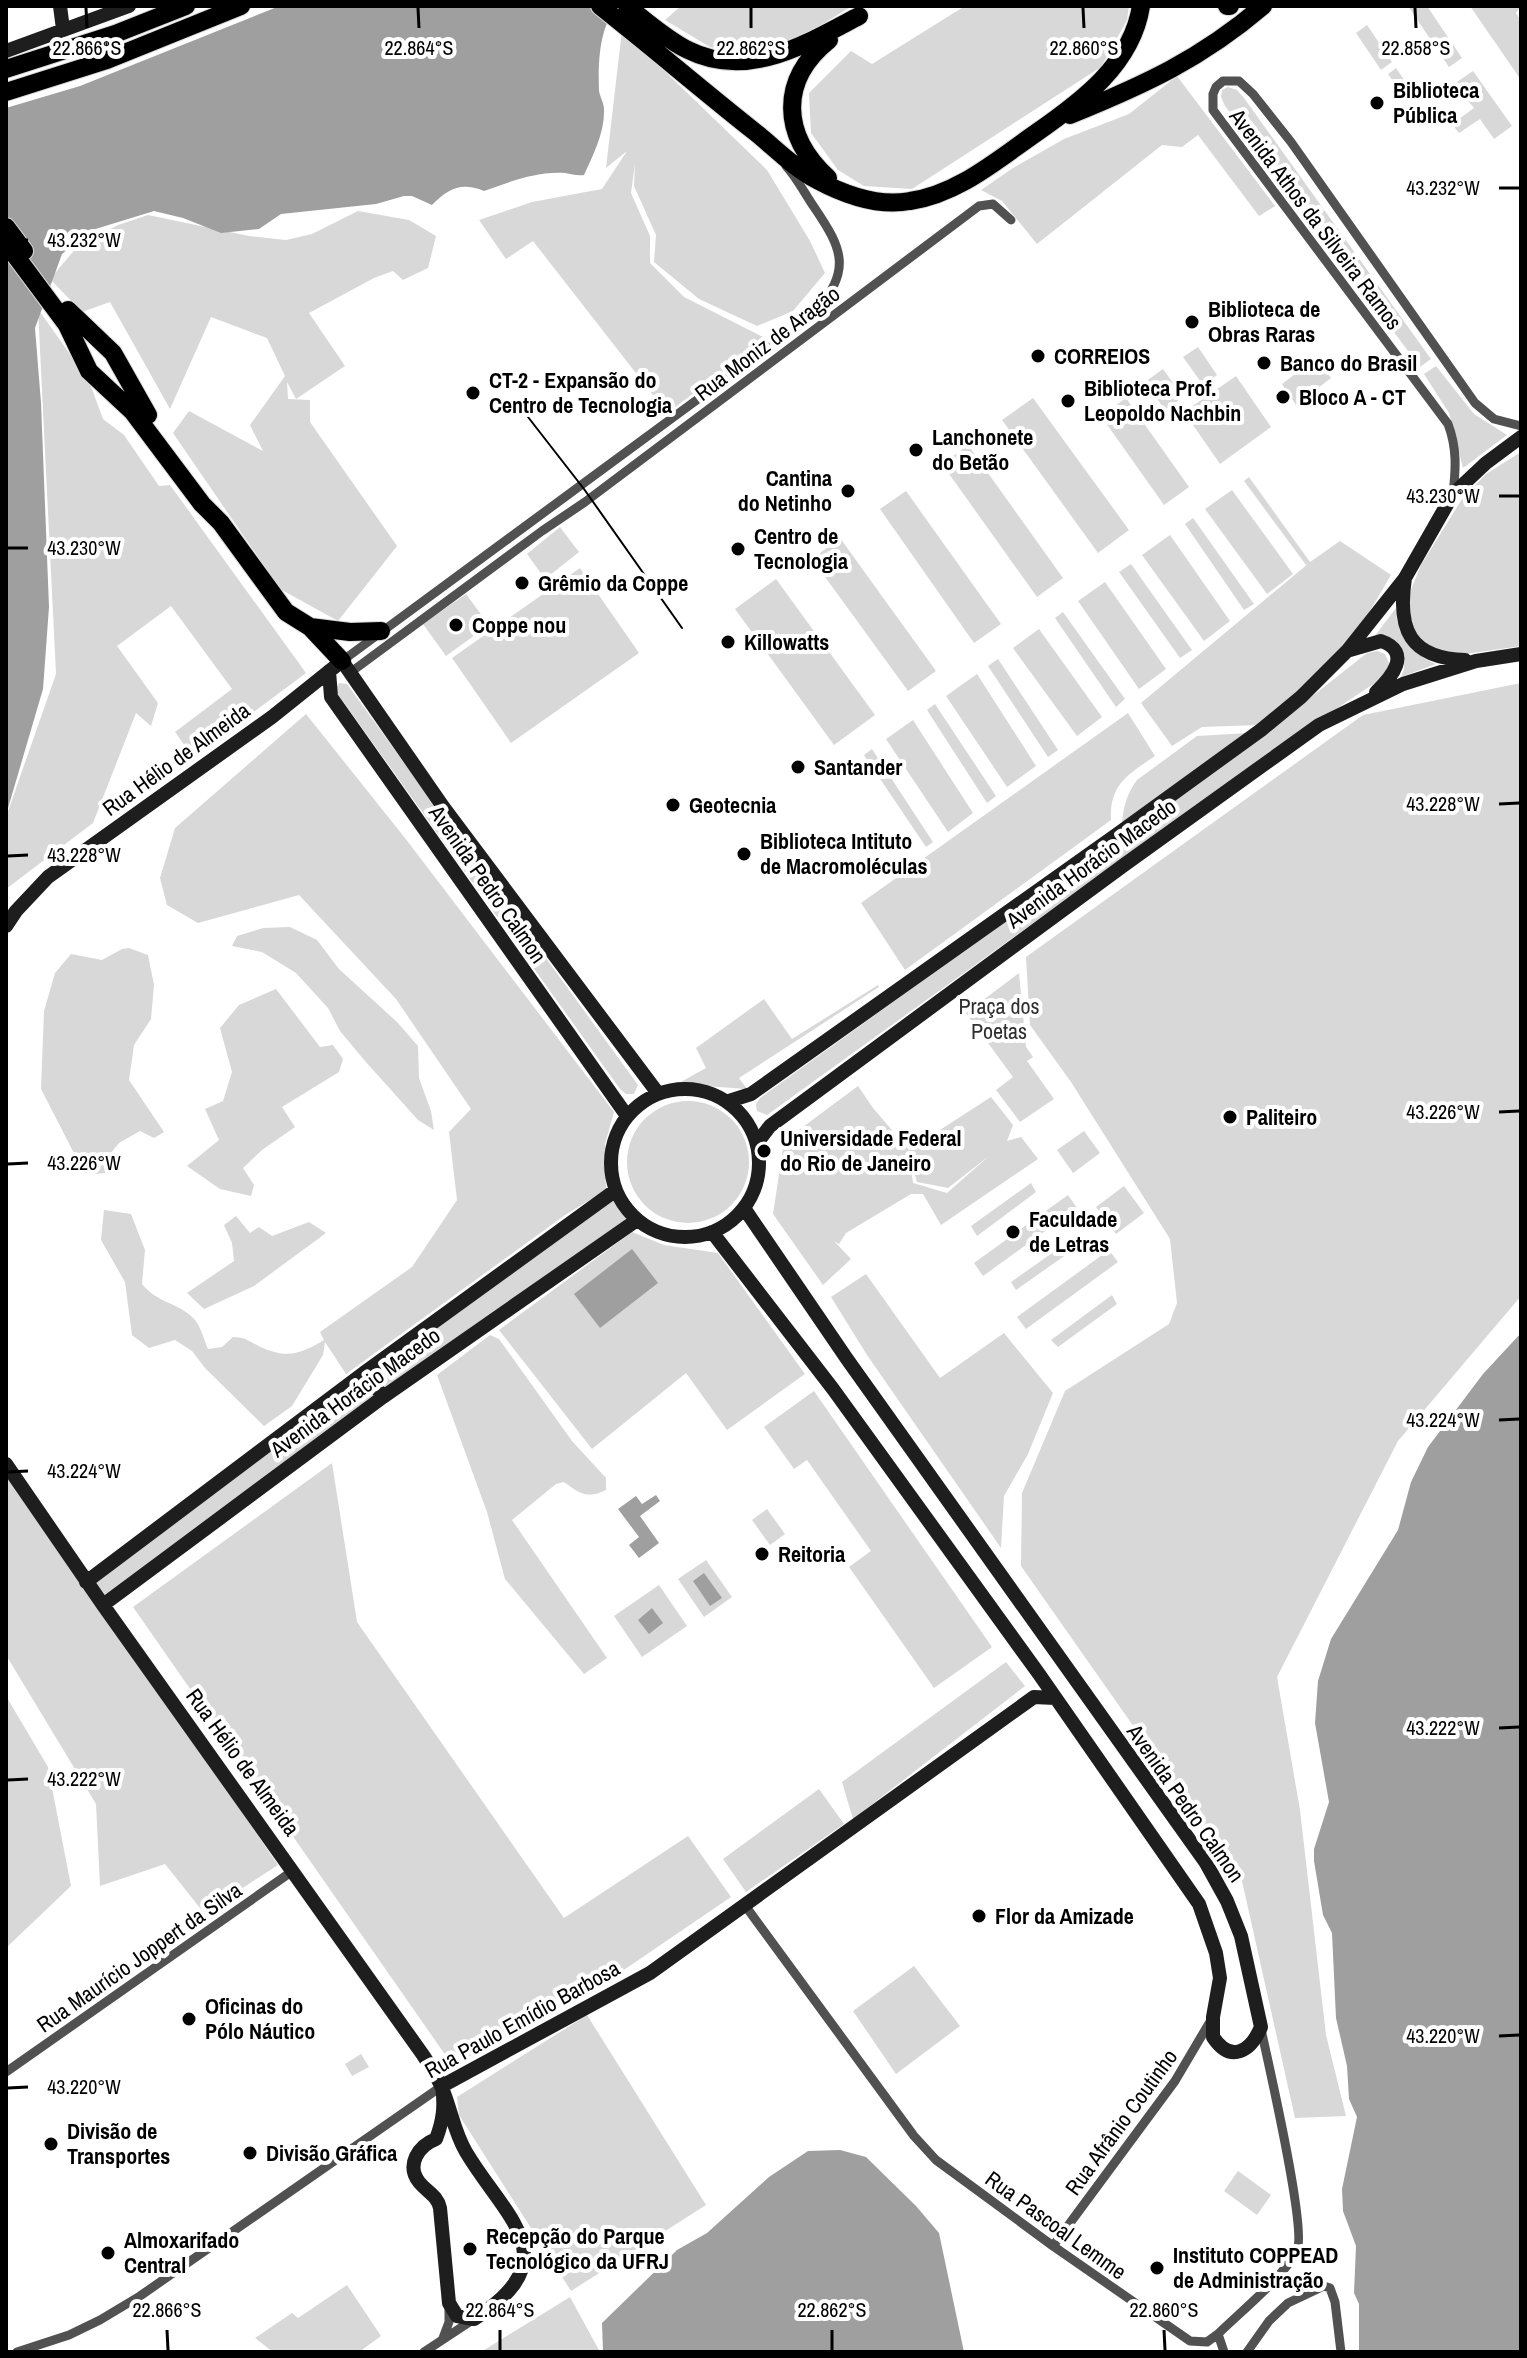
<svg xmlns="http://www.w3.org/2000/svg" width="1527" height="2358" font-family="'Archivo Narrow',sans-serif">
<rect width="100%" height="100%" fill="#fff"/>
<path fill="#d8d8d8" fill-rule="evenodd" d="M 681,6 L 852,6 L 782,49 L 744,54 L 710,47 L 665,20 Z
M 965,6 L 1129,6 L 1127,20 L 1101,67 L 912,189 L 864,186 L 838,170 L 811,133 L 809,93 L 851,51 L 872,64 Z
M 1408,6 L 1427,6 L 1462,58 L 1449,67 Z
M 1470,6 L 1521,6 L 1516,13 L 1521,21 L 1521,80 Z
M 1367,25 L 1392,62 L 1381,70 L 1356,33 Z
M 622,30 L 767,170 L 810,241 L 825,273 L 793,311 L 757,326 L 699,299 L 654,262 L 656,235 L 634,186 L 635,164 L 631,193 L 650,236 L 650,263 L 684,297 L 767,339 L 667,413 L 533,241 L 506,259 L 479,220 L 532,202 L 602,189 L 627,151 L 606,168 Z
M 1396,68 L 1413,93 L 1405,98 L 1388,74 Z
M 1473,71 L 1512,126 L 1494,139 L 1480,119 L 1459,133 L 1452,124 L 1474,108 L 1454,84 Z
M 1177,76 L 1275,206 L 1259,216 L 1198,135 L 1182,147 L 1162,145 L 1037,244 L 1002,201 L 981,190 L 1013,168 L 1064,139 L 1129,114 Z
M 1228,87 L 1237,90 L 1244,98 L 1431,359 L 1420,367 L 1225,106 L 1221,97 L 1222,90 Z
M 358,211 L 409,220 L 436,236 L 428,268 L 403,280 L 393,271 L 374,278 L 309,313 L 345,366 L 296,399 L 287,382 L 288,399 L 310,400 L 310,422 L 397,546 L 338,621 L 280,589 L 173,433 L 189,411 L 263,451 L 250,425 L 285,376 L 267,338 L 211,317 L 170,409 L 110,302 L 82,312 L 50,279 L 77,247 L 118,225 L 148,215 L 249,236 L 286,240 L 312,234 Z
M 38,309 L 89,381 L 103,419 L 124,435 L 159,486 L 170,485 L 306,673 L 193,757 L 175,732 L 232,689 L 171,606 L 117,646 L 158,703 L 151,726 L 136,713 L 93,823 L 6,889 L 6,817 L 56,674 Z
M 1198,347 L 1217,375 L 1203,385 L 1183,357 Z
M 1316,358 L 1331,378 L 1296,405 L 1282,384 Z
M 1436,366 L 1474,414 L 1507,435 L 1463,468 L 1449,413 L 1424,374 Z
M 1163,369 L 1183,397 L 1165,410 L 1145,382 Z
M 1236,376 L 1271,427 L 1220,464 L 1184,412 Z
M 1033,398 L 1129,530 L 1098,553 L 1002,420 Z
M 1126,398 L 1189,487 L 1164,505 L 1101,416 Z
M 968,445 L 1063,578 L 1037,597 L 942,464 Z
M 1521,452 L 1521,646 L 1459,655 L 1426,647 L 1409,624 L 1408,597 L 1421,565 L 1462,499 L 1486,474 Z
M 1249,477 L 1310,562 L 1340,541 L 1391,575 L 1361,626 L 1307,684 L 1259,725 L 1202,727 L 1172,746 L 1141,703 L 1309,563 L 1306,565 L 1244,481 Z
M 1232,490 L 1293,574 L 1267,594 L 1205,509 Z
M 906,491 L 1001,624 L 974,643 L 880,509 Z
M 1193,518 L 1254,604 L 1244,610 L 1185,524 Z
M 560,527 L 579,552 L 545,579 L 527,554 Z
M 1170,535 L 1230,621 L 1204,641 L 1142,555 Z
M 840,538 L 936,671 L 908,691 L 812,559 Z
M 1131,564 L 1192,650 L 1180,658 L 1119,572 Z
M 580,568 L 639,653 L 511,743 L 452,658 Z
M 776,579 L 875,715 L 834,745 L 735,609 Z
M 1105,582 L 1166,669 L 1139,689 L 1078,601 Z
M 466,594 L 489,625 L 446,656 L 423,624 Z
M 1396,608 C 1396,635 1411,654 1436,664 L 1401,677 L 1404,669 L 1404,654 L 1374,637 Z
M 1063,612 L 1125,699 L 1116,707 L 1055,618 Z
M 1039,629 L 1102,717 L 1077,736 L 1013,648 Z
M 1377,651 L 1385,654 L 1389,663 L 1384,677 L 1262,758 L 767,1115 L 757,1111 L 756,1105 L 760,1098 L 1254,742 L 1367,653 Z
M 998,659 L 1058,750 L 1048,757 L 988,666 Z
M 977,674 L 1036,766 L 1007,787 L 946,696 Z
M 339,683 L 347,684 L 638,1085 L 634,1094 L 626,1094 L 620,1089 L 335,690 Z
M 1521,683 L 1521,1296 L 1398,1441 L 1277,1677 L 1300,1810 L 1326,2035 L 1346,2116 L 1295,2118 L 1242,1881 L 1021,1566 L 1022,1493 L 1065,1391 L 1169,1324 L 1177,1303 L 1170,1239 L 1071,1082 L 1030,1025 L 1026,957 L 1363,715 Z
M 935,704 L 996,796 L 987,803 L 927,710 Z
M 1128,713 L 1155,756 C 1129,774 1109,784 1111,820 L 905,970 L 861,903 Z
M 306,714 L 405,838 L 614,1112 L 605,1144 L 606,1190 L 565,1215 L 346,1374 L 325,1342 L 323,1355 L 292,1406 L 264,1426 L 205,1368 L 192,1351 L 175,1340 L 149,1348 L 132,1335 L 125,1282 L 101,1240 L 104,1210 L 131,1214 L 145,1250 L 142,1284 C 158,1304 179,1302 195,1320 C 201,1327 204,1340 208,1349 L 222,1347 L 233,1337 C 247,1337 251,1343 263,1348 C 288,1359 302,1353 324,1340 L 320,1332 L 412,1267 L 457,1200 L 449,1132 L 471,1109 L 396,999 L 299,895 L 198,923 L 167,905 L 160,878 L 175,828 Z
M 913,720 L 973,813 L 948,832 L 886,739 Z
M 1248,733 L 1122,827 C 1122,810 1127,793 1137,780 L 1197,736 Z
M 872,749 L 933,842 L 926,847 L 864,755 Z
M 290,927 L 317,940 L 339,969 L 397,1022 L 418,1046 L 419,1078 L 431,1111 L 434,1130 L 418,1120 L 365,1061 L 340,1031 L 328,1008 L 296,973 L 262,952 L 232,946 L 237,936 L 263,928 Z
M 129,948 L 148,955 L 154,985 L 151,1019 L 134,1045 L 129,1080 L 164,1132 L 154,1138 L 140,1131 L 119,1143 L 110,1154 L 120,1171 L 96,1174 L 77,1159 L 41,1089 L 44,1011 L 55,973 L 71,954 L 102,960 L 122,949 Z
M 1019,973 L 1026,1047 L 1033,1057 L 1027,1061 L 1054,1099 L 1020,1122 L 996,1090 L 1013,1077 L 966,1013 Z
M 878,985 L 879,987 L 739,1078 L 747,1089 L 677,1084 L 706,1068 L 696,1048 L 764,999 L 792,1039 Z
M 276,989 L 320,1047 L 333,1045 L 343,1059 L 339,1072 L 282,1107 L 295,1127 L 262,1150 L 243,1168 L 254,1185 L 251,1196 L 220,1189 L 187,1166 L 219,1140 L 205,1109 L 223,1101 L 232,1072 L 220,1028 L 239,1005 Z
M 858,1086 L 873,1108 L 909,1150 L 991,1097 L 1013,1125 L 1007,1141 L 1021,1137 L 1038,1159 L 941,1225 L 923,1194 L 911,1194 L 846,1233 L 839,1244 L 834,1241 L 851,1259 L 823,1285 L 773,1214 L 784,1141 ZM 989,1156 L 947,1193 L 913,1183 L 910,1159 L 917,1182 L 948,1188 Z
M627 1162a61 61 0 1 1 122 0a61 61 0 1 1-122 0Z
M 1084,1131 L 1100,1153 L 1073,1173 L 1057,1150 Z
M 1031,1183 L 1036,1192 L 977,1236 L 971,1226 Z
M 1124,1186 L 1144,1213 L 1116,1234 L 1096,1207 Z
M 616,1190 L 624,1207 L 637,1220 L 103,1605 L 86,1582 Z
M 1068,1195 L 1077,1208 L 983,1276 L 974,1263 Z
M 236,1216 L 250,1233 L 259,1227 L 272,1236 L 309,1222 L 326,1233 L 254,1286 L 204,1309 L 187,1293 L 234,1261 L 232,1243 L 224,1225 Z
M 632,1232 L 664,1245 L 718,1253 L 805,1374 L 727,1430 L 686,1373 L 592,1449 L 499,1330 Z
M 1072,1239 L 1077,1247 L 1016,1290 L 1011,1282 Z
M 1109,1250 L 1118,1262 L 1026,1329 L 1017,1317 Z
M 866,1274 L 940,1378 L 1004,1333 L 1053,1393 L 1028,1454 L 1004,1496 L 1001,1548 L 867,1355 L 831,1297 Z
M 1112,1295 L 1117,1304 L 1058,1347 L 1051,1340 Z
M 490,1335 L 499,1339 L 572,1441 L 606,1478 L 606,1490 C 588,1499 580,1494 564,1482 L 556,1484 L 512,1520 L 607,1658 L 584,1674 L 505,1579 L 487,1512 L 437,1375 Z
M 814,1391 L 992,1647 L 934,1688 L 849,1567 L 871,1551 L 807,1460 L 794,1469 L 764,1427 Z
M 332,1463 L 357,1622 L 564,1918 L 688,1836 L 731,1897 L 612,1978 L 453,2066 L 133,1607 Z
M 6,1467 L 278,1865 L 204,1913 L 165,1864 L 100,1886 L 96,1804 L 6,1655 Z
M 767,1509 L 785,1534 L 770,1545 L 752,1520 Z
M 706,1560 L 732,1597 L 704,1617 L 678,1579 Z
M 659,1585 L 687,1626 L 642,1657 L 614,1616 Z
M 1006,1662 L 1025,1686 L 853,1819 L 842,1782 Z
M 6,1696 L 48,1767 L 71,1886 L 6,1948 Z
M 819,1789 L 844,1824 L 746,1892 L 723,1859 Z
M 914,1966 L 960,2026 L 896,2074 L 853,2011 Z
M 587,2015 L 706,2205 L 571,2291 L 459,2115 L 457,2097 Z
M 361,2054 L 369,2067 L 352,2076 L 345,2064 Z
M 1238,2171 L 1271,2195 L 1257,2215 L 1224,2191 Z
M 347,2285 L 381,2336 L 359,2352 L 273,2352 L 255,2338 L 292,2313 L 298,2318 Z
M 570,2297 L 600,2352 L 481,2352 Z"/>
<path fill="#9f9f9f" d="M 340,6 L 617,6 C 599,28 598,63 599,91 C 600,97 604,103 604,109 C 605,132 593,155 584,175 C 577,176 572,174 565,173 C 536,171 510,182 484,191 C 461,182 449,188 432,205 L 412,196 L 404,196 L 376,204 L 281,214 L 259,229 L 221,233 L 183,218 L 154,211 L 89,231 L 62,254 L 35,328 L 41,403 L 49,607 L 43,689 L 6,815 L 6,108 L 80,86 L 277,7 Z
M 632,1249 L 658,1283 L 600,1328 L 574,1294 Z
M 1521,1333 L 1521,2352 L 1359,2352 L 1359,2304 L 1354,2293 L 1356,2246 L 1343,2211 L 1342,2189 L 1357,2117 L 1349,2099 L 1347,2066 L 1336,2018 L 1332,1933 L 1323,1915 L 1314,1861 L 1314,1849 L 1329,1802 L 1315,1723 L 1318,1681 L 1331,1639 L 1398,1530 L 1411,1482 L 1428,1447 L 1483,1374 Z
M 656,1495 L 660,1501 L 640,1516 L 659,1543 L 639,1558 L 629,1545 L 639,1537 L 618,1509 L 636,1496 L 642,1504 Z
M 704,1573 L 722,1598 L 710,1606 L 693,1581 Z
M 652,1608 L 663,1623 L 649,1634 L 638,1620 Z
M 840,2150 L 866,2157 L 916,2206 L 939,2233 L 964,2352 L 603,2352 L 602,2323 L 677,2250 L 707,2233 L 769,2177 L 808,2151 Z"/>
<g fill="none" stroke-linecap="round" stroke-linejoin="round">
<defs>
<path id="highway" d="M 600,6 C 652,47 703,91 755,132 C 775,148 795,169 817,180 C 845,195 878,207 910,201 C 958,194 997,160 1036,133 C 1082,101 1132,64 1141,6
M 627,6 C 646,21 666,39 688,50 C 748,80 806,44 859,16
M 1227,6 L 1230,6
M 6,69 L 115,34 L 186,6
M 6,92 L 107,60 L 241,6
M 1070,115 C 1144,85 1201,59 1263,6
M 828,178 C 781,135 779,80 829,40
M 6,227 L 24,251
M 6,243 L 67,325 L 89,371 L 133,412 L 202,504 L 221,523 L 286,612 L 310,627 L 342,661
M 68,310 L 113,353 L 148,415
M 310,627 L 350,632 L 381,631"/>
</defs>
<use href="#highway" stroke="#dbdbdb" stroke-width="20"/>
<path stroke="#515151" stroke-width="9" d="M 1453,494 C 1456,468 1457,448 1448,424 L 1213,110 L 1213,94 L 1216,87 L 1223,81 L 1239,81 L 1253,94 L 1291,142 L 1475,403 L 1494,419 L 1521,426
M 342,661 L 815,313 C 851,270 844,251 814,207 C 805,194 797,178 786,166
M 351,672 L 542,531 L 585,502 L 979,206 L 993,204 L 1011,220
M 744,1904 L 914,2136 L 936,2160 L 1053,2246 L 1190,2341 L 1207,2342 L 1218,2334 C 1239,2313 1285,2276 1297,2250 C 1307,2230 1268,2062 1261,2029
M 6,2072 L 294,1870
M 1053,2246 L 1175,2081 L 1211,2020
M 1218,2334 L 1224,2352
M 443,2338 L 449,2322 L 449,2306
M 17,2352 L 69,2335 L 100,2320 L 140,2296 L 442,2086
M 424,2352 L 474,2319
M 1247,2352 L 1269,2321 L 1288,2303 L 1324,2286 L 1330,2288 L 1335,2302 L 1341,2352"/>
<path stroke="#1e1e1e" stroke-width="14" d="M 60,6 L 63,29
M 6,51 L 129,6
M 1405,578 C 1397,630 1410,658 1465,660
M 1350,650 L 1381,641 C 1413,652 1391,678 1376,692
M 329,671 L 331,697 L 627,1116
M 6,926 L 16,911 L 48,877 L 272,717 L 342,661 L 444,808 L 657,1092
M611 1163a74 74 0 1 1 148 0a74 74 0 1 1-148 0Z
M 729,1101 L 751,1094 L 1119,833 L 1261,730 L 1301,697 L 1347,651 L 1405,578 L 1453,494 L 1486,463 L 1521,437
M 757,1143 L 770,1126 L 1124,865 L 1319,725 L 1403,684 L 1476,661 L 1521,654
M 712,1232 L 833,1389 L 1039,1674 L 1199,1904 L 1216,1953 L 1220,1978 L 1213,2017 L 1213,2037 C 1231,2064 1251,2051 1261,2027 L 1241,1936 L 1227,1901 L 1206,1863 L 847,1359 L 744,1208
M 365,1372 L 383,1397
M 6,1464 L 103,1605 L 423,2055 C 430,2066 437,2076 442,2088 C 451,2109 454,2132 466,2152 C 505,2218 570,2258 474,2319 L 457,2316 L 449,2303 L 440,2208 C 437,2195 427,2192 419,2182 C 406,2165 418,2146 436,2139 C 443,2121 445,2106 442,2086
M 86,1582 L 365,1372 L 616,1190
M 103,1605 L 383,1397 L 637,1220
M 442,2086 L 650,1973 L 1034,1697 L 1055,1698"/>
<use href="#highway" stroke="#000" stroke-width="18"/>
<path stroke="#000" stroke-width="2" d="M 521,408 L 584,489 L 682,628"/>
</g>
<path fill="none" stroke="#000" stroke-width="3" d="M 86,8 L 87,28M 418,8 L 419,28M 751,8 L 751,28M 1083,8 L 1084,28M 1415,8 L 1416,28M 1499,188 L 1519,188M 8,240 L 28,240M 1499,496 L 1519,496M 8,548 L 28,548M 1499,804 L 1519,803M 8,856 L 28,855M 1499,1112 L 1519,1111M 8,1164 L 28,1163M 1499,1420 L 1519,1419M 8,1472 L 28,1471M 1499,1728 L 1519,1727M 8,1780 L 28,1779M 1499,2036 L 1519,2035M 8,2088 L 28,2087M 167,2330 L 168,2350M 500,2330 L 500,2350M 832,2330 L 832,2350M 1164,2330 L 1165,2350"/>
<g fill="#000" stroke="#fff" stroke-width="3">
<circle cx="1377" cy="103" r="8"/>
<circle cx="1192" cy="322" r="8"/>
<circle cx="1038" cy="356" r="8"/>
<circle cx="1264" cy="363" r="8"/>
<circle cx="473" cy="393" r="8"/>
<circle cx="1283" cy="397" r="8"/>
<circle cx="1068" cy="401" r="8"/>
<circle cx="916" cy="450" r="8"/>
<circle cx="848" cy="491" r="8"/>
<circle cx="738" cy="549" r="8"/>
<circle cx="522" cy="583" r="8"/>
<circle cx="456" cy="625" r="8"/>
<circle cx="728" cy="642" r="8"/>
<circle cx="798" cy="767" r="8"/>
<circle cx="673" cy="805" r="8"/>
<circle cx="744" cy="854" r="8"/>
<circle cx="1230" cy="1117" r="8"/>
<circle cx="764" cy="1151" r="8"/>
<circle cx="1013" cy="1232" r="8"/>
<circle cx="762" cy="1554" r="8"/>
<circle cx="979" cy="1916" r="8"/>
<circle cx="189" cy="2019" r="8"/>
<circle cx="51" cy="2144" r="8"/>
<circle cx="250" cy="2153" r="8"/>
<circle cx="470" cy="2249" r="8"/>
<circle cx="108" cy="2253" r="8"/>
<circle cx="1157" cy="2268" r="8"/>
</g>
<g text-anchor="middle" dominant-baseline="central" stroke-width="8" stroke-linejoin="round" paint-order="stroke">
<g font-size="22" font-weight="bold" fill="#000" stroke="#fff" text-anchor="start">
<text x="1393" y="90">Biblioteca<tspan x="1393" dy="25">Pública</tspan></text>
<text x="1208" y="309">Biblioteca de<tspan x="1208" dy="25">Obras Raras</tspan></text>
<text x="1054" y="356">CORREIOS</text>
<text x="1280" y="363">Banco do Brasil</text>
<text x="489" y="380">CT-2 - Expansão do<tspan x="489" dy="25">Centro de Tecnologia</tspan></text>
<text x="1084" y="388">Biblioteca Prof.<tspan x="1084" dy="25">Leopoldo Nachbin</tspan></text>
<text x="1299" y="397">Bloco A - CT</text>
<text x="932" y="437">Lanchonete<tspan x="932" dy="25">do Betão</tspan></text>
<text x="832" y="478" text-anchor="end">Cantina<tspan x="832" dy="25">do Netinho</tspan></text>
<text x="754" y="536">Centro de<tspan x="754" dy="25">Tecnologia</tspan></text>
<text x="538" y="583">Grêmio da Coppe</text>
<text x="472" y="625">Coppe nou</text>
<text x="744" y="642">Killowatts</text>
<text x="814" y="767">Santander</text>
<text x="689" y="805">Geotecnia</text>
<text x="760" y="841">Biblioteca Intituto<tspan x="760" dy="25">de Macromoléculas</tspan></text>
<text x="1246" y="1117">Paliteiro</text>
<text x="780" y="1138">Universidade Federal<tspan x="780" dy="25">do Rio de Janeiro</tspan></text>
<text x="1029" y="1219">Faculdade<tspan x="1029" dy="25">de Letras</tspan></text>
<text x="778" y="1554">Reitoria</text>
<text x="995" y="1916">Flor da Amizade</text>
<text x="205" y="2006">Oficinas do<tspan x="205" dy="25">Pólo Náutico</tspan></text>
<text x="67" y="2131">Divisão de<tspan x="67" dy="25">Transportes</tspan></text>
<text x="266" y="2153">Divisão Gráfica</text>
<text x="486" y="2236">Recepção do Parque<tspan x="486" dy="25">Tecnológico da UFRJ</tspan></text>
<text x="124" y="2240">Almoxarifado<tspan x="124" dy="25">Central</tspan></text>
<text x="1173" y="2255">Instituto COPPEAD<tspan x="1173" dy="25">de Administração</tspan></text>
</g>
<g font-size="22" fill="#000" stroke="#fff">
<text transform="translate(1316 219) rotate(53)">Avenida Athos da Silveira Ramos</text>
<text transform="translate(767 343) rotate(-37)">Rua Moniz de Aragão</text>
<text transform="translate(176 759) rotate(-36)">Rua Hélio de Almeida</text>
<text transform="translate(1091 863) rotate(-36)">Avenida Horácio Macedo</text>
<text transform="translate(488 884) rotate(55)">Avenida Pedro Calmon</text>
<text transform="translate(355 1392) rotate(-36)">Avenida Horácio Macedo</text>
<text transform="translate(243 1762) rotate(54)">Rua Hélio de Almeida</text>
<text transform="translate(1186 1803) rotate(55)">Avenida Pedro Calmon</text>
<text transform="translate(139 1957) rotate(-35)">Rua Maurício Joppert da Silva</text>
<text transform="translate(522 2019) rotate(-29)">Rua Paulo Emídio Barbosa</text>
<text transform="translate(1121 2122) rotate(-54)">Rua Afrânio Coutinho</text>
<text transform="translate(1056 2225) rotate(36)">Rua Pascoal Lemme</text>
</g>
<g font-size="22" fill="#2f2f2f" stroke="#fff">
<text x="999" y="1006">Praça dos<tspan x="999" dy="25">Poetas</tspan></text>
</g>
</g>
<g font-size="20" text-anchor="middle" fill="#000" stroke="#fff" stroke-width="8" stroke-linejoin="round" paint-order="stroke">
<text x="87" y="55">22.866°S</text>
<text x="419" y="55">22.864°S</text>
<text x="751" y="55">22.862°S</text>
<text x="1084" y="55">22.860°S</text>
<text x="1416" y="55">22.858°S</text>
<text x="1443" y="195">43.232°W</text>
<text x="84" y="247">43.232°W</text>
<text x="1443" y="503">43.230°W</text>
<text x="84" y="555">43.230°W</text>
<text x="1443" y="811">43.228°W</text>
<text x="84" y="862">43.228°W</text>
<text x="1443" y="1119">43.226°W</text>
<text x="84" y="1170">43.226°W</text>
<text x="1443" y="1427">43.224°W</text>
<text x="84" y="1478">43.224°W</text>
<text x="1443" y="1735">43.222°W</text>
<text x="84" y="1786">43.222°W</text>
<text x="1443" y="2043">43.220°W</text>
<text x="84" y="2094">43.220°W</text>
<text x="167" y="2317">22.866°S</text>
<text x="500" y="2317">22.864°S</text>
<text x="832" y="2317">22.862°S</text>
<text x="1164" y="2317">22.860°S</text>
</g>
<rect width="1527" height="2358" fill="none" stroke="#000000" stroke-width="16"/>
</svg>
